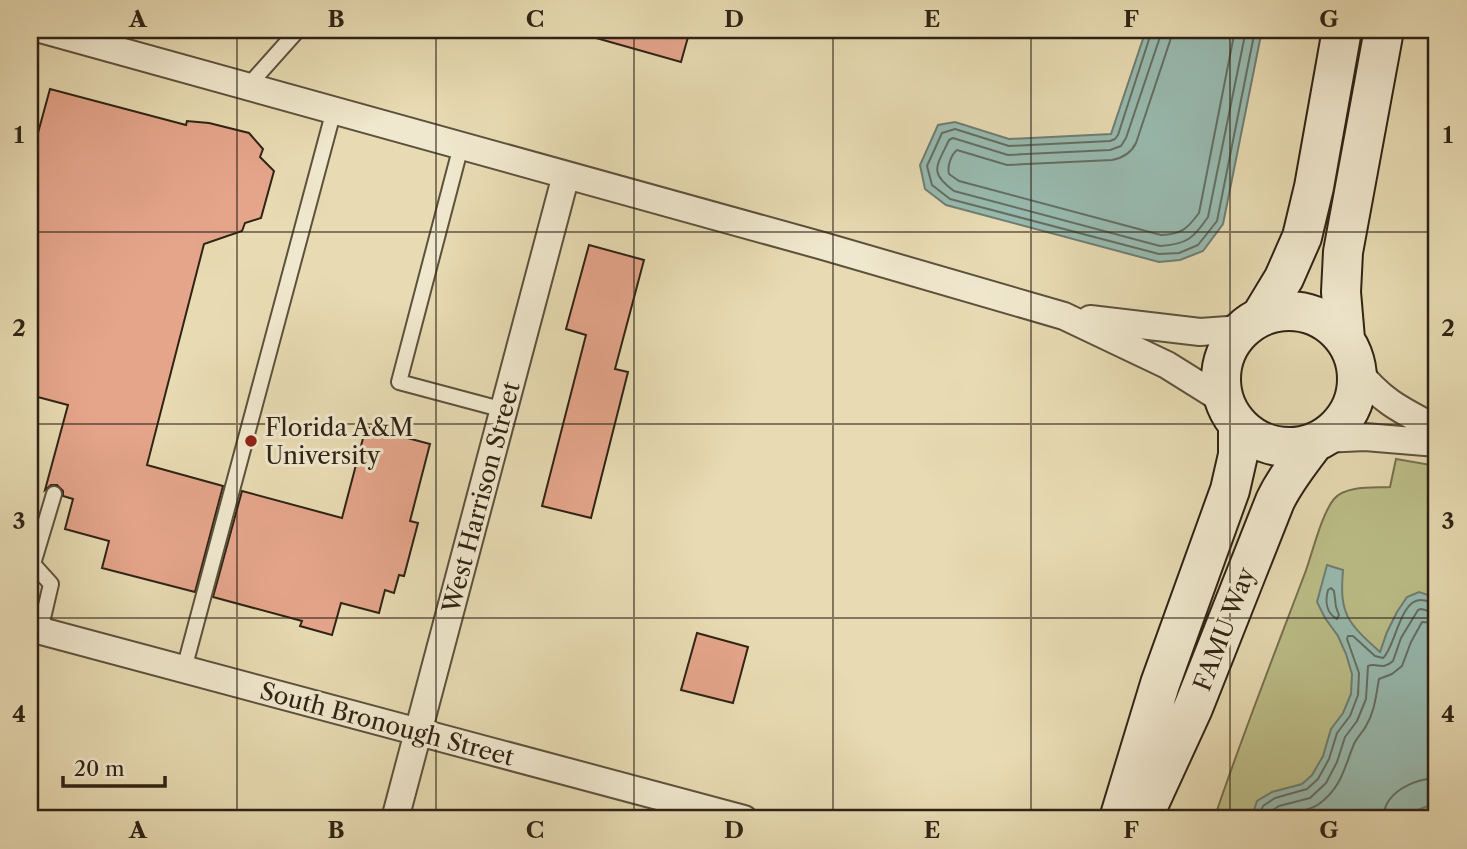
<svg xmlns="http://www.w3.org/2000/svg" width="1467" height="849" font-family="'Libre Caslon Text',serif">
<rect width="100%" height="100%" fill="#e8dbb3"/>
<filter id="stains"><feTurbulence type="fractalNoise" baseFrequency=".00286" numOctaves="4"/><feColorMatrix values="0 0 0 0 .2 0 0 0 0 .09 0 0 0 0 .02 0 0 0 .5 -.17"/></filter>
<radialGradient id="worn" r=".72"><stop offset=".6" stop-color="#630" stop-opacity="0"/><stop offset="1" stop-color="#630" stop-opacity=".3"/></radialGradient>
<path fill="#bcbe88" stroke="#75704e" stroke-width="2" d="M 1396,459 L 1437,466 L 1437,819 L 1214,819 C 1242,736 1274,655 1305,573 C 1312,554 1322,513 1334,499 C 1346,485 1374,488 1390,487 Z"/>
<path fill="#98bbb1" stroke="#6e7e73" stroke-width="2" d="M 1146,30 L 1262,30 L 1223,224 L 1203,251 L 1180,260 L 1159,262 L 946,205 L 925,189 L 920,165 L 938,125 L 955,122 L 1009,139 L 1111,134 Z
M 1327,565 L 1343,570 C 1339,615 1348,623 1380,652 L 1387,632 L 1397,612 L 1407,597 L 1419,592 L 1437,598 L 1437,804 C 1426,806 1414,810 1407,819 L 1251,819 L 1257,801 L 1272,792 L 1302,784 L 1312,775 L 1323,756 L 1331,729 L 1343,713 L 1351,694 L 1352,674 L 1346,654 L 1338,636 L 1325,618 L 1317,602 Z"/>
<g fill="none" stroke-linecap="round" stroke-linejoin="round">
<path stroke="#636f63" stroke-width="2" d="M 1152,30 L 1118,135 L 1115,139 L 1110,141 L 1009,146 L 955,129 L 942,133 L 927,166 L 932,185 L 950,199 L 1159,254 L 1179,253 L 1198,245 L 1217,221 L 1255,30
M 1161,30 L 1160,37 L 1126,138 L 1121,146 L 1110,150 L 1008,155 L 953,138 L 949,140 C 937,166 928,172 954,191 L 1160,246 C 1187,244 1193,239 1208,217 L 1246,30
M 1172,30 L 1170,41 L 1136,143 C 1131,153 1123,158 1112,160 L 1007,165 L 957,150 C 951,155 947,166 949,174 L 959,181 L 1161,235 C 1182,234 1187,229 1199,213 L 1235,30
M 1331,588 L 1334,591 L 1336,607 L 1339,615 L 1337,619 C 1326,613 1325,601 1328,590 Z
M 1258,819 L 1263,806 L 1275,798 L 1307,789 L 1318,779 L 1329,759 L 1337,733 L 1350,716 L 1358,695 L 1359,673 L 1347,639 L 1348,636 L 1353,636 L 1375,656 L 1383,658 C 1395,648 1400,599 1421,600 C 1426,600 1432,603 1437,604
M 1267,819 L 1271,811 L 1279,806 L 1310,798 L 1326,783 L 1337,762 L 1345,737 L 1357,721 L 1366,699 L 1368,666 C 1377,662 1382,671 1393,661 L 1401,638 L 1418,610 L 1421,609 L 1437,613
M 1278,819 C 1291,810 1307,813 1319,804 C 1342,787 1344,768 1354,744 C 1357,737 1363,732 1366,726 C 1375,711 1376,695 1379,679 L 1392,674 L 1402,666 L 1411,642 L 1422,622 L 1437,623
M 1383,819 C 1384,792 1413,779 1437,778"/>
</g>
<path fill="#e5a58b" stroke="#2e2315" stroke-width="2" d="M 597,30 L 690,30 L 681,62 L 596,38 Z
M 50,89 L 186,125 L 187,121 L 209,123 L 249,133 L 263,149 L 260,157 L 274,171 L 261,218 L 245,223 L 242,231 L 204,244 L 147,465 L 223,486 L 195,592 L 102,568 L 109,541 L 65,529 L 73,499 L 63,496 L 63,491 L 57,485 L 51,485 L 45,490 L 68,405 L 30,395 L 30,162 Z
M 589,245 L 644,260 L 615,369 L 628,372 L 591,518 L 542,506 L 586,335 L 566,329 Z
M 366,427 L 430,444 L 410,521 L 418,523 L 404,576 L 399,575 L 394,593 L 385,590 L 379,613 L 341,603 L 332,635 L 300,626 L 302,621 L 213,597 L 242,491 L 342,518 Z
M 697,633 L 748,647 L 733,703 L 681,690 Z"/>
<g fill="none" stroke-linecap="round" stroke-linejoin="round">
<defs>
<path id="lane" d="M 248,86 L 298,30
M 461,146 L 399,382 L 504,410
M 40,631 L 51,584 L 33,564 L 54,494
M 184,669 L 334,110"/>
<path id="street" d="M 44,30 L 823,246 L 1064,316 L 1167,365 L 1223,400
M 1090,319 L 1200,332 L 1242,329
M 1357,370 C 1382,402 1403,411 1437,429
M 1323,439 L 1365,437 L 1437,443
M 30,628 L 744,819
M 395,819 L 566,175"/>
<path id="secondary" d="M1221 379a68 68 0 1 1 136 0a68 68 0 1 1-136 0Z
M 1261,316 L 1284,278 L 1302,237 L 1314,187 L 1342,30
M 1345,339 L 1341,292 L 1343,252 L 1384,30
M 1119,819 L 1160,684 L 1230,490 L 1238,455 L 1238,426
M 1142,819 L 1193,708 L 1275,501 C 1285,480 1299,463 1313,444"/>
</defs>
<use href="#lane" stroke="#5c513c" stroke-width="18"/>
<use href="#street" stroke="#5c513c" stroke-width="30"/>
<use href="#secondary" stroke="#2e2315" stroke-width="42"/>
<use href="#lane" stroke="#f0e8ce" stroke-width="14"/>
<use href="#street" stroke="#f0e8ce" stroke-width="26"/>
<use href="#secondary" stroke="#f0e8ce" stroke-width="38"/>
</g>
<path fill="none" stroke="#2e2315" stroke-width="2" stroke-opacity="0.55" d="M 237,30 L 237,819M 436,30 L 436,819M 634,30 L 634,819M 833,30 L 833,819M 1031,30 L 1031,819M 1230,30 L 1230,819M 30,232 L 1437,232M 30,424 L 1437,424M 30,618 L 1437,618"/>
<circle fill="#8f2418" stroke="#f0e8ce" stroke-width="2.5" cx="251" cy="441" r="7"/>
<g text-anchor="middle" dominant-baseline="central" stroke-width="6" stroke-linejoin="round" paint-order="stroke">
<g font-size="24" fill="#2e2315" stroke="#f0e8ce" text-anchor="start">
<text x="265" y="427">Florida A&amp;M<tspan x="265" dy="28">University</tspan></text>
</g>
<g font-size="24" fill="#2e2315" stroke="#f0e8ce">
<text transform="translate(481 497) rotate(-75)">West Harrison Street</text>
<text transform="translate(1224 629) rotate(-69)">FAMU Way</text>
<text transform="translate(387 724) rotate(15)">South Bronough Street</text>
</g>
</g>
<rect width="1467" height="849" fill="none" stroke="#e8dbb3" stroke-width="77"/>
<path d="M63 776v10h102v-10" fill="none" stroke="#2e2315" stroke-width="3.5"/>
<text x="74" y="776" font-size="21" fill="#2e2315" stroke="#f0e8ce" stroke-width="5" paint-order="stroke">20 m</text>
<rect x="38" y="38" width="1390" height="772" fill="none" stroke="#2e2315" stroke-width="2.5"/>
<g font-size="23" text-anchor="middle" font-weight="bold" fill="#2e2315">
<text x="138" y="27">A</text>
<text x="336" y="27">B</text>
<text x="535" y="27">C</text>
<text x="734" y="27">D</text>
<text x="932" y="27">E</text>
<text x="1131" y="27">F</text>
<text x="1329" y="27">G</text>
<text x="19" y="143">1</text>
<text x="1448" y="143">1</text>
<text x="19" y="336">2</text>
<text x="1448" y="336">2</text>
<text x="19" y="529">3</text>
<text x="1448" y="529">3</text>
<text x="19" y="722">4</text>
<text x="1448" y="722">4</text>
<text x="138" y="838">A</text>
<text x="336" y="838">B</text>
<text x="535" y="838">C</text>
<text x="734" y="838">D</text>
<text x="932" y="838">E</text>
<text x="1131" y="838">F</text>
<text x="1329" y="838">G</text>
</g>
<rect width="100%" height="100%" filter="url(#stains)"/>
<rect width="100%" height="100%" fill="url(#worn)"/>
</svg>
